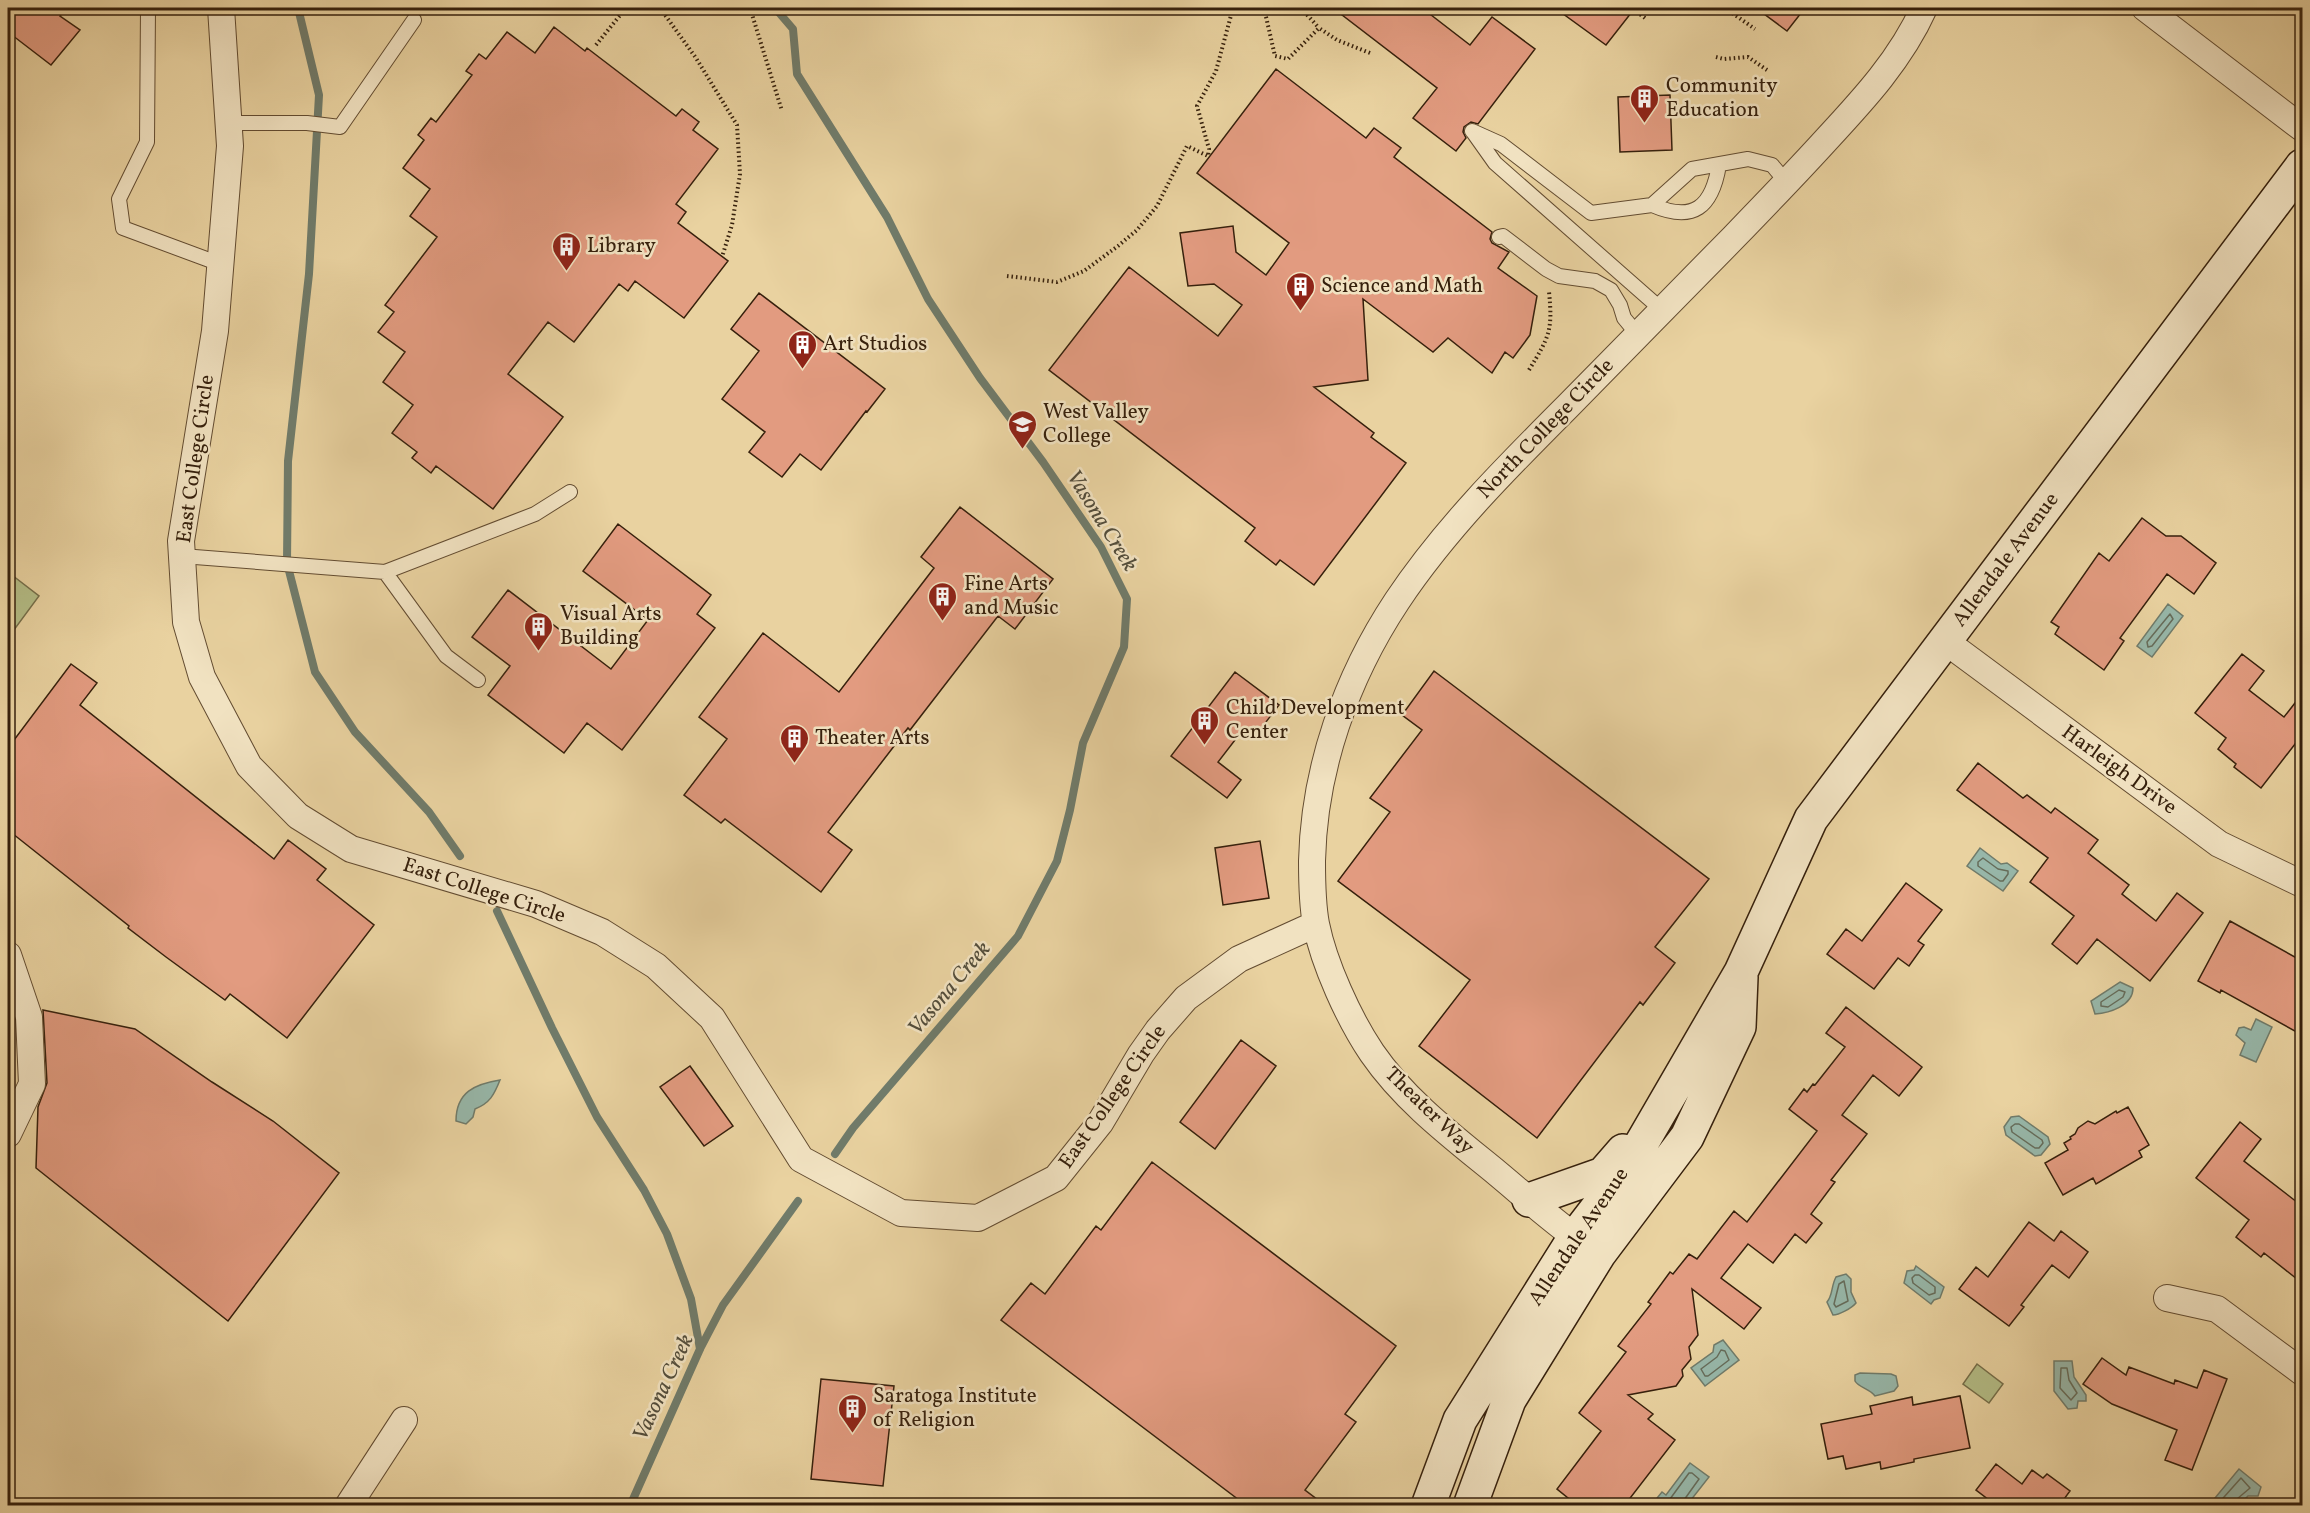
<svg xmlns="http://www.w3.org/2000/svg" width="2310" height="1513" font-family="Vollkorn,serif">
<rect width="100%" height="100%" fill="#e9d2a0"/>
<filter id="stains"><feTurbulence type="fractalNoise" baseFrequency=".00333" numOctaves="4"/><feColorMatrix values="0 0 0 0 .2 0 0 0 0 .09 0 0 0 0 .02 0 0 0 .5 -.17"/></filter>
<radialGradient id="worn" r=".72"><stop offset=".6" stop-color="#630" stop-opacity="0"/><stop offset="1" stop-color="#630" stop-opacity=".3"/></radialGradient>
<path fill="#b4bd86" stroke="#756e49" stroke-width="1.5" d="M 8,572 L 39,596 L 8,638 Z
M 1977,1364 L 2003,1384 L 1989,1403 L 1963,1384 Z"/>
<path fill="#97b7a9" stroke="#707b6a" stroke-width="1.5" d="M 2168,604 L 2183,616 L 2152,657 L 2137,646 Z
M 1980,848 L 2001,864 L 2007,863 L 2018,871 L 2003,891 L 1967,866 Z
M 2120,982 L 2133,988 C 2133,1006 2109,1013 2095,1014 L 2091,1001 Z
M 2256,1019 L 2272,1027 L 2256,1062 L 2240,1055 L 2245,1043 L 2236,1035 L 2239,1028 L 2244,1027 L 2251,1030 Z
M 500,1080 C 494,1095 490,1103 475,1109 L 473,1117 L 466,1124 L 456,1121 C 456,1092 475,1084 500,1080 Z
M 2019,1116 L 2048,1137 L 2050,1144 L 2041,1155 L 2035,1156 L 2006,1135 L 2004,1127 L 2011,1117 Z
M 1916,1266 L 1944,1287 L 1940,1298 L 1934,1300 L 1931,1304 L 1904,1283 L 1907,1271 L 1914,1270 Z
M 1846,1274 L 1851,1279 L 1851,1292 L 1856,1303 C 1852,1308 1839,1315 1833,1315 L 1827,1302 C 1833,1295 1831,1286 1836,1277 Z
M 1723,1340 L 1739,1360 L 1705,1386 L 1691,1368 L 1713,1352 L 1714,1345 Z
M 2054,1361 L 2072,1361 L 2074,1377 L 2086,1395 L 2086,1401 L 2078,1401 L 2077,1408 L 2068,1409 L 2054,1391 Z
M 1860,1373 L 1891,1374 L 1896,1376 L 1898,1386 L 1894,1391 L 1875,1396 C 1869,1388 1859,1388 1855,1381 L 1855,1375 Z
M 1690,1463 L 1709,1477 L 1687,1505 L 1667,1505 L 1657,1498 L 1662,1492 L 1666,1495 Z
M 2239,1469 L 2261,1487 L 2258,1496 L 2248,1496 L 2239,1505 L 2212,1505 L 2210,1504 Z"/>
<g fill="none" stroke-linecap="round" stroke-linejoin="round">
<path stroke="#666c5a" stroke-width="1.5" d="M 2170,614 L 2173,619 L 2152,646 L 2148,647 L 2147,642 Z
M 1983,858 L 1998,869 L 2008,871 L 2008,874 L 2003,881 L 2000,881 L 1978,866 L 1978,862 Z
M 2119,990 L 2125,992 L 2123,997 L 2108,1007 L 2101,1006 L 2101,1002 Z
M 2015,1124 L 2019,1124 L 2042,1140 L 2043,1143 L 2039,1148 L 2035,1148 L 2012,1132 L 2011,1127 Z
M 1915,1275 L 1919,1275 L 1935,1287 L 1935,1293 L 1929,1295 L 1913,1283 L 1912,1278 Z
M 1844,1281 L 1848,1301 L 1836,1307 L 1834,1304 L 1839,1284 Z
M 1721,1350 L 1725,1351 L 1729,1360 L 1708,1376 L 1705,1376 L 1701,1369 L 1717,1357 Z
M 2061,1368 L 2067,1368 L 2069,1380 L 2077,1393 L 2071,1400 L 2060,1388 Z
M 1670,1506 L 1670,1499 L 1689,1473 L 1692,1473 L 1699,1479 L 1684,1500 L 1683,1506
M 2216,1506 L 2241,1478 L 2250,1488 L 2237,1499 L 2235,1506"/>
<path stroke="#707b6a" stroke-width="8" d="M 298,8 L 319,95 L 309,274 L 288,461 L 287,563 L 315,672 L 355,732 L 429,812 L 460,856
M 775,8 L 793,29 L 797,74 L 887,217 L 928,299 L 980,378 L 1043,462 L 1101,547 L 1127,599 L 1124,647 L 1083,743 L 1070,810 L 1057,861 L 1018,936 L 853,1128 L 835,1154
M 497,911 L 552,1028 L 597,1117 L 644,1190 L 667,1234 L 691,1299 L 700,1349
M 630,1506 L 700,1349 L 723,1305 L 798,1201"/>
</g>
<path fill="#e29b80" stroke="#36200c" stroke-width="1.5" d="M 8,8 L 66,8 L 60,16 L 80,30 L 51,65 L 8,32 Z
M 1333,8 L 1422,8 L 1470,45 L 1492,17 L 1535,49 L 1478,124 L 1471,122 L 1464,127 L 1463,132 L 1466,138 L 1456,151 L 1413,118 L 1437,88 Z
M 1555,8 L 1635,8 L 1606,45 Z
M 1756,8 L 1805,8 L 1787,31 Z
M 554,27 L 585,51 L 587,48 L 676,116 L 682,109 L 699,122 L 693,130 L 718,149 L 676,204 L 686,212 L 678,223 L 728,261 L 684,318 L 635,281 L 628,291 L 619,284 L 574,342 L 548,322 L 508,374 L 563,417 L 493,509 L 436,466 L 431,473 L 412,458 L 417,452 L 392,433 L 413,405 L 383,382 L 405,352 L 378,332 L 394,312 L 385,305 L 437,237 L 410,216 L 430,189 L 403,168 L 424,140 L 418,135 L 431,118 L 436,122 L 472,75 L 466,71 L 479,54 L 486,59 L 507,32 L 535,53 Z
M 1276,69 L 1366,138 L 1374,128 L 1401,148 L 1394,157 L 1492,232 L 1490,239 L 1492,243 L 1509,252 L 1498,268 L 1537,296 L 1530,335 L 1513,358 L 1505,352 L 1492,373 L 1448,338 L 1433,352 L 1363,299 L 1368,380 L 1314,387 L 1374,433 L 1371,437 L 1406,463 L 1314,585 L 1280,560 L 1276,565 L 1245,541 L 1255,528 L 1049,370 L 1129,267 L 1218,336 L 1242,305 L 1214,284 L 1188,286 L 1180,233 L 1233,226 L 1236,252 L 1266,275 L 1289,243 L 1197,173 Z
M 1670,95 L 1672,150 L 1620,152 L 1618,97 Z
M 759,293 L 885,389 L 867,412 L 866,411 L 821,470 L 800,454 L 782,477 L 749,452 L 765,432 L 722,399 L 759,351 L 731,329 Z
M 960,507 L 1053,579 L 1015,629 L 998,616 L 910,730 L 908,728 L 828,832 L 852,850 L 821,892 L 725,819 L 721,823 L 684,795 L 727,739 L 699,717 L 763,633 L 839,692 L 934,568 L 921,557 Z
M 2142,518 L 2166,536 L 2181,536 L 2216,563 L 2194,594 L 2167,574 L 2120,638 L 2124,641 L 2104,670 L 2055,634 L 2059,627 L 2051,622 L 2099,553 L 2109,561 Z
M 618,524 L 711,595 L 697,614 L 715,628 L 622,750 L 587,723 L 564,753 L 488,695 L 510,666 L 472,637 L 508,590 L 611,669 L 648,620 L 583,571 Z
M 2242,654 L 2264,671 L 2249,690 L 2284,717 L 2302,694 L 2302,735 L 2261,788 L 2234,767 L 2236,764 L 2218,749 L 2226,738 L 2195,713 Z
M 71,664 L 97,683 L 80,705 L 274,859 L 288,840 L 326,869 L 317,880 L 374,925 L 287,1038 L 230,994 L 225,1000 L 166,957 L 128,928 L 129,926 L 8,830 L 8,748 Z
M 1434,671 L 1709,879 L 1655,947 L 1675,963 L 1643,1005 L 1640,1002 L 1537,1138 L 1419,1046 L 1470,980 L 1338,881 L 1390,812 L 1370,798 L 1422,730 L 1402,715 Z
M 1235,672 L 1279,705 L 1256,735 L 1245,727 L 1218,762 L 1241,780 L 1227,798 L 1171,756 Z
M 1978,763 L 2023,798 L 2027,795 L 2051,813 L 2055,808 L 2098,840 L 2088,853 L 2129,885 L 2122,894 L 2156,921 L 2177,893 L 2203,913 L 2150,981 L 2097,939 L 2077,964 L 2052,944 L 2074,916 L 2030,882 L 2048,858 L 1957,790 Z
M 1260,841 L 1269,898 L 1223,905 L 1215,848 Z
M 1906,883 L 1942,910 L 1918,941 L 1924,945 L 1909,966 L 1898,958 L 1874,989 L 1827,954 L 1846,929 L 1862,941 Z
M 2230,921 L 2302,961 L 2302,1035 L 2221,990 L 2220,993 L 2198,981 Z
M 1846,1007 L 1922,1067 L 1899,1096 L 1873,1075 L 1842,1115 L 1867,1134 L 1831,1180 L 1835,1182 L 1811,1214 L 1822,1223 L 1806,1243 L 1795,1234 L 1773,1263 L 1748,1244 L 1721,1278 L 1761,1308 L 1744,1329 L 1692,1289 L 1698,1335 L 1689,1347 L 1691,1359 L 1682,1370 L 1683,1376 L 1676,1386 L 1628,1395 L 1653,1414 L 1648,1419 L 1675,1440 L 1624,1506 L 1578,1506 L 1557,1489 L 1601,1431 L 1579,1413 L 1626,1352 L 1618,1346 L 1651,1304 L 1648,1302 L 1670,1272 L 1673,1274 L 1689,1254 L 1697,1259 L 1734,1211 L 1747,1222 L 1817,1131 L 1789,1109 L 1804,1089 L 1807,1092 L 1813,1084 L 1815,1085 L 1845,1047 L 1826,1033 Z
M 43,1010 L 135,1029 L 212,1082 L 273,1121 L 339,1173 L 228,1321 L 36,1168 L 38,1107 L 47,1083 Z
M 1241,1040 L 1276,1066 L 1215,1149 L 1180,1122 Z
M 690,1066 L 733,1126 L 704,1146 L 660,1087 Z
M 2128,1107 L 2149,1145 L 2139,1151 L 2142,1157 L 2096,1184 L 2093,1178 L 2063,1195 L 2045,1163 L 2068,1150 L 2064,1143 L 2071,1139 L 2070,1137 L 2075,1134 L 2078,1128 L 2088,1121 L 2095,1124 L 2116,1111 L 2117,1113 Z
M 2240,1122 L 2261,1139 L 2244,1161 L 2302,1206 L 2302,1283 L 2264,1253 L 2261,1257 L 2236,1237 L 2249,1220 L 2196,1178 Z
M 1152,1162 L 1396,1346 L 1345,1414 L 1356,1422 L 1305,1490 L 1326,1506 L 1247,1506 L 1001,1320 L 1031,1283 L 1045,1294 L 1096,1226 L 1101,1230 Z
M 2029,1222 L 2054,1241 L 2061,1231 L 2088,1252 L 2069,1278 L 2052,1265 L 2021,1305 L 2024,1307 L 2009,1326 L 1959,1289 L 1976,1267 L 1988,1277 Z
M 2102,1358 L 2126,1375 L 2129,1367 L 2174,1384 L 2175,1380 L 2197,1388 L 2204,1370 L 2227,1379 L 2192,1470 L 2165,1460 L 2177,1430 L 2112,1404 L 2083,1384 Z
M 821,1379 L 894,1386 L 883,1486 L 811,1479 Z
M 1960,1396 L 1970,1448 L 1914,1459 L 1914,1462 L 1881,1469 L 1880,1462 L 1846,1469 L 1843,1456 L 1828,1459 L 1821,1424 L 1872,1414 L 1870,1406 L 1912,1397 L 1913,1405 Z
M 1996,1464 L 2022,1484 L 2032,1470 L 2043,1478 L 2047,1474 L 2070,1491 L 2059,1506 L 1997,1506 L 1976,1490 Z"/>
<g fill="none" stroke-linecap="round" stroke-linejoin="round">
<defs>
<path id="lane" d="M 148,8 L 147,142 L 119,199 L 123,228 L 220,264
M 229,123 L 307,123 L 340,127 L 414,20
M 1472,131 L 1501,144 L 1591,213 L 1652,205 L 1692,169 L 1748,159 L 1772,165 L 1787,183
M 1473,132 L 1495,163 L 1662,310
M 1652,205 C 1694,223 1712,207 1719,165
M 1499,237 L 1503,236 L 1546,269 L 1559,276 L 1595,281 L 1611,290 L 1620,305 L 1624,318 L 1638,335
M 182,556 L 385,572 L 535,514 L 570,492
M 385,572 L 446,656 L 478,680"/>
<path id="street" d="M 221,8 L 230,146 L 215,331 L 181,541 L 186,622 L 202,677 L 249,766 L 298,816 L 351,849 L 536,904 L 602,932 L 656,966 L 712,1018 L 801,1159 L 901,1213 L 978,1218 L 1056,1178 L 1100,1123 L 1141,1054 L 1158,1030 L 1186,998 L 1239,959 L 1316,924
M 2145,8 L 2302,128
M 1945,641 L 2219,844 L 2302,884
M 8,955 L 29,1017 L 32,1084 L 8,1134
M 1589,1247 C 1557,1225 1527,1198 1497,1173 C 1453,1137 1405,1101 1372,1053 C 1349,1019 1324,964 1316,924 C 1312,903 1312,881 1312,861 C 1314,769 1346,678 1397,601 C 1445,529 1507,467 1568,406 C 1623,350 1679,293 1734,237 C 1765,205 1796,173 1826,140 C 1864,99 1901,59 1924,8
M 2167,1298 L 2217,1309 L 2302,1372
M 348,1506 L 404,1420"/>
<path id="secondary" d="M 1529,1200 L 1603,1174 L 1623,1151
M 1428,1506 L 1460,1420 L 1575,1237 L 1625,1172 L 1741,972 L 1811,819 L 2302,166
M 1470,1506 L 1509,1400 L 1599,1254 L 1687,1137 L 1739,1027 L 1741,977"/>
</defs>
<use href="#lane" stroke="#634c31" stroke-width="16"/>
<use href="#street" stroke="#634c31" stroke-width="28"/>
<use href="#secondary" stroke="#36200c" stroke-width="36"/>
<path stroke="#36200c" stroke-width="4" stroke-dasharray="1.5 3" stroke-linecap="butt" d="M 660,8 L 696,58 L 737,125 L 740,174 L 732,225 L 722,257
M 750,8 L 782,111
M 1264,8 L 1275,56 L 1288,59 L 1319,28 L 1337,40 L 1370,53
M 1301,8 L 1319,28
M 1678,8 L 1680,9 L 1696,8
M 1725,8 L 1755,29
M 1633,9 L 1645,18
M 1638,13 L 1643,8
M 596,45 L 626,8
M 1716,57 L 1724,59 L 1748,57 L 1767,70
M 1007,276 L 1057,282 L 1084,271 L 1118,246 L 1137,230 L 1157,206 L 1187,146 L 1208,156 L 1209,149 L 1197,106 L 1216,71 L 1233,8
M 1529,370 C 1549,337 1553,331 1549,292"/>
<use href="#lane" stroke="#f1e2c1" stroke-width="14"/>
<use href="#street" stroke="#f1e2c1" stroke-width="26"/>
<use href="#secondary" stroke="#f1e2c1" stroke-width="33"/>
</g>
<defs>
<symbol id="building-pin" viewBox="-11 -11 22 30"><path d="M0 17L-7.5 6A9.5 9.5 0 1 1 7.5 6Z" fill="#8f2418" stroke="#f1e2c1"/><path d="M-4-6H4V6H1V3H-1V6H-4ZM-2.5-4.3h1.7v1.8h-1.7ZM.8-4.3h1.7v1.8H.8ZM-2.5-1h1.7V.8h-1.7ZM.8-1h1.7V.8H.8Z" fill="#fff"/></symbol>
<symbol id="university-pin" viewBox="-11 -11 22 30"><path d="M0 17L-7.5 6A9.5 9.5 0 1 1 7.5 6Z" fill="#8f2418" stroke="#f1e2c1"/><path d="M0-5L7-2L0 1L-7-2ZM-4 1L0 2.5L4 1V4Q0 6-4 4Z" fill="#fff"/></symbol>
</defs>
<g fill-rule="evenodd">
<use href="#building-pin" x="1628" y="82" width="33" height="45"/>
<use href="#building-pin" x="550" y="230" width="33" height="45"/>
<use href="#building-pin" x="1284" y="270" width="33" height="45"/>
<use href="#building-pin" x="786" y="328" width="33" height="45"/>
<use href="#university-pin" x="1006" y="408" width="33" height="45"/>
<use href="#building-pin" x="926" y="580" width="33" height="45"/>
<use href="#building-pin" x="522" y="610" width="33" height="45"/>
<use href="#building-pin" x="1188" y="704" width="33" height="45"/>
<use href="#building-pin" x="778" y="722" width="33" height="45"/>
<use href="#building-pin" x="836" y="1392" width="33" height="45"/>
</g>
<g text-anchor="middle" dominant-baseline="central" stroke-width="5" stroke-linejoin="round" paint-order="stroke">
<g font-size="21" fill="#36200c" stroke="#f1e2c1" text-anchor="start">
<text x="1666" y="86">Community<tspan x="1666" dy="24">Education</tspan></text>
<text x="587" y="246">Library</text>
<text x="1321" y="286">Science and Math</text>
<text x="823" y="344">Art Studios</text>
<text x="1043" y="412">West Valley<tspan x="1043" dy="24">College</tspan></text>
<text x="964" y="584">Fine Arts<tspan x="964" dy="24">and Music</tspan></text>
<text x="560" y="614">Visual Arts<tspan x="560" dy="24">Building</tspan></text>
<text x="1226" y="708">Child Development<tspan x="1226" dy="24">Center</tspan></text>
<text x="815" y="738">Theater Arts</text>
<text x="873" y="1396">Saratoga Institute<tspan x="873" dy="24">of Religion</tspan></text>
</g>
<g font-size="21" fill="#36200c" stroke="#f1e2c1">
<text transform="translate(1546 429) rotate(-46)">North College Circle</text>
<text transform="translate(196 459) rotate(-82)">East College Circle</text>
<text transform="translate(2006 560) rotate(-53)">Allendale Avenue</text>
<text transform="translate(2119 770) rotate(36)">Harleigh Drive</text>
<text transform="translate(484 891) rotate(18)">East College Circle</text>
<text transform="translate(1113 1097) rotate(-55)">East College Circle</text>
<text transform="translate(1429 1111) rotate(44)">Theater Way</text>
<text transform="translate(1579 1237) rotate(-56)">Allendale Avenue</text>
</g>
<g font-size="22" font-style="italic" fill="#534d3b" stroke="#f1e2c1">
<text transform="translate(1101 521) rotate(58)">Vasona Creek</text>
<text transform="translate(950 989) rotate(-50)">Vasona Creek</text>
<text transform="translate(664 1388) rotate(-65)">Vasona Creek</text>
</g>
</g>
<rect width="2310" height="1513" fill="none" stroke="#e9d2a0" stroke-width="30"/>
<rect x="9" y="9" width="2292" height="1495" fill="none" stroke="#36200c" stroke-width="3"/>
<rect x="15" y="15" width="2280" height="1483" fill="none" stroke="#36200c" stroke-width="1.5"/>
<rect width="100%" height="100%" filter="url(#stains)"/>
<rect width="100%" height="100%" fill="url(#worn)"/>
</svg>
